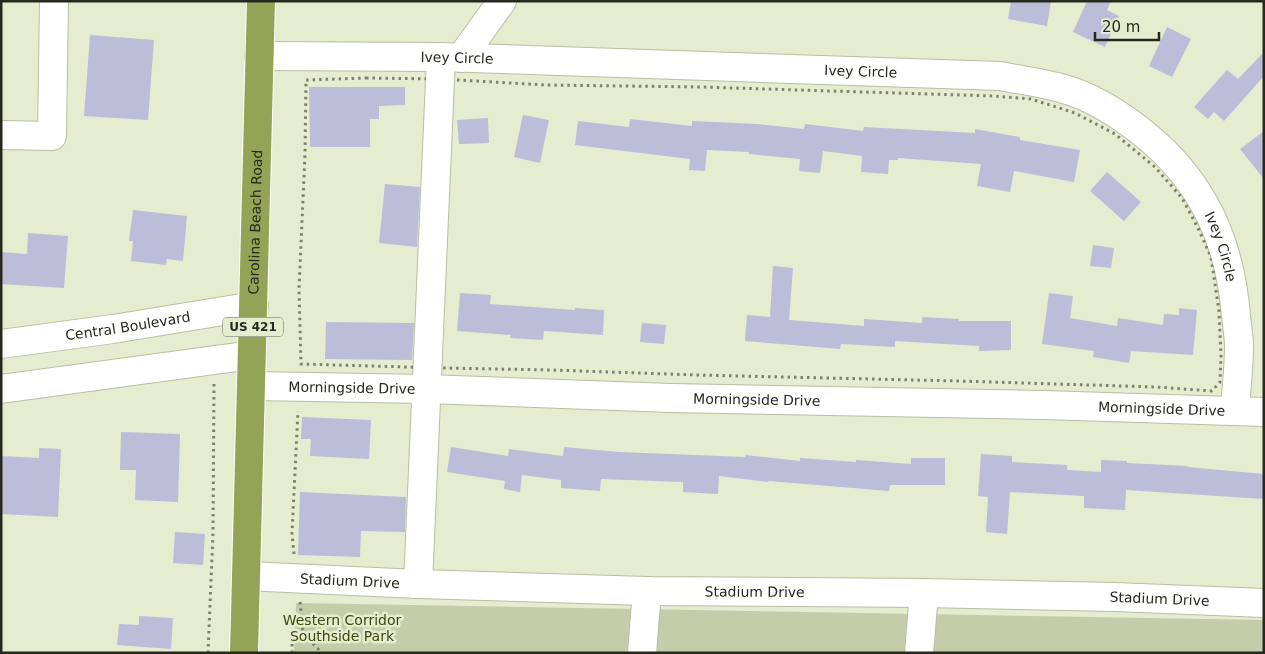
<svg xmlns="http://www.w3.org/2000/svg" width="1265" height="654" font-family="'DejaVu Sans',sans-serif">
<rect width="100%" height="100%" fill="#e5ecd0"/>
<path fill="#c4ccaa" d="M 296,603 L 1264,620 L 1264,653 L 294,653 Z"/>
<path fill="#bcbdd8" d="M 1011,1 L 1051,1 L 1047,26 L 1008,19 Z
M 1087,1 L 1111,1 L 1107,10 L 1119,16 L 1105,47 L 1073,32 Z
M 1167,27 L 1191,39 L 1172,77 L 1149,66 Z
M 90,35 L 154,40 L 148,120 L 84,116 Z
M 1264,52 L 1264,76 L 1224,121 L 1214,112 L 1208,119 L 1194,107 L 1227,70 L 1238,79 Z
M 309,87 L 405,87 L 405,105 L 379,106 L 379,119 L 370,119 L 370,147 L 310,147 Z
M 523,115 L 549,120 L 540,163 L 514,157 Z
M 488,118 L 489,143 L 459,144 L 457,120 Z
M 630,119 L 692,126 L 692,121 L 757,124 L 804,129 L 805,124 L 863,131 L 864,127 L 975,133 L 975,129 L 1020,137 L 1020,140 L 1080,150 L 1074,182 L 1014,171 L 1010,192 L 977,186 L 981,164 L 898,158 L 898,160 L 889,160 L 888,174 L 861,172 L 862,156 L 823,151 L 820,173 L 799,171 L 800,159 L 749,154 L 749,152 L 707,150 L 705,171 L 689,170 L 690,159 L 575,145 L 578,121 L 629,127 Z
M 1264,131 L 1264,179 L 1240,149 Z
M 1107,172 L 1141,202 L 1124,221 L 1090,191 Z
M 385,184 L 420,187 L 417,247 L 379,243 Z
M 133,210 L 187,216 L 183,261 L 167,259 L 166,265 L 131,261 L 133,241 L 129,241 Z
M 28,233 L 68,236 L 64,288 L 1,284 L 1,252 L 27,254 Z
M 1093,245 L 1114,248 L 1111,268 L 1090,266 Z
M 773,266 L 793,268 L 789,320 L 864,326 L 864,319 L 922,323 L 922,317 L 959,319 L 959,321 L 1011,321 L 1011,350 L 979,351 L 979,346 L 895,341 L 895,347 L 841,344 L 840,349 L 745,341 L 747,315 L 770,317 Z
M 460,293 L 491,295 L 490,304 L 575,310 L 575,308 L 604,310 L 603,335 L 544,331 L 543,340 L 510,338 L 511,335 L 457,331 Z
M 1049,293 L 1073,296 L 1070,318 L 1117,326 L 1118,318 L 1163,325 L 1164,314 L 1179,315 L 1179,308 L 1197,310 L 1193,355 L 1131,351 L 1129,363 L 1093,357 L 1094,351 L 1042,344 Z
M 326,322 L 414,323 L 412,360 L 325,359 Z
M 642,323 L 666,325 L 664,344 L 640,342 Z
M 302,417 L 371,420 L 369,459 L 310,456 L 311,439 L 301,439 Z
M 121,432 L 180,434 L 178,502 L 135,500 L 136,470 L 120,470 Z
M 451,447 L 508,456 L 509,449 L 563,456 L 564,447 L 619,452 L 745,457 L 745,455 L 800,461 L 800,458 L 856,462 L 856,460 L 911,464 L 911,458 L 945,458 L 945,485 L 890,485 L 889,491 L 769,481 L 768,482 L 719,476 L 718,494 L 683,492 L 683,482 L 601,479 L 600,491 L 561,488 L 561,480 L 522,475 L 520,492 L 504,489 L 505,481 L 447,472 Z
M 39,448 L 61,449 L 58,517 L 1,514 L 1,456 L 39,458 Z
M 981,454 L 1012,456 L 1012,462 L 1067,465 L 1067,470 L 1101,472 L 1101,460 L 1127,461 L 1127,463 L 1188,466 L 1187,467 L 1264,474 L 1264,499 L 1126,490 L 1125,510 L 1084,508 L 1084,496 L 1010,492 L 1007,534 L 986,532 L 988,497 L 978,496 Z
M 300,492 L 406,497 L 405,532 L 361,531 L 360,557 L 298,555 Z
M 175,532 L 205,534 L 203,565 L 173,563 Z
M 139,616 L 173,618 L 171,649 L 117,645 L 119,624 L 139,625 Z"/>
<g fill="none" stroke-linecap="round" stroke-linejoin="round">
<defs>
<g id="minor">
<path id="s1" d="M 259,56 L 441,57 L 1000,76 C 1021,80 1043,83 1064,89 C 1093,97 1119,114 1143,133 C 1203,181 1230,241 1236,316 C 1237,326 1239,337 1239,347 C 1239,368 1236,390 1235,411"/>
<path d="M 461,58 L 502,1"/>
<path d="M 1,135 L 52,136 L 54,1"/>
<path id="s2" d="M 1,344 L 113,329 L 254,306"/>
<path id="s3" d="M 251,386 L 426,389 L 670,398 L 1044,405 L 1264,412"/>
<path d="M 1,389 L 252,355"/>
<path id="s4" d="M 246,576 L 418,584 L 647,591 L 924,593 L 1115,597 L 1264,603"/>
<path d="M 418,584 L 441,57"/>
<path d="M 642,653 L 647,591"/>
<path d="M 919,653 L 924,593"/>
</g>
<g id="highway">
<path id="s5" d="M 244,653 L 261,1"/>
</g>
</defs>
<use href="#minor" stroke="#b8bfa3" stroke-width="30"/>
<use href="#highway" stroke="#fff" stroke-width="30"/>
<path stroke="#7d816f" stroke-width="3" stroke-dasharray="2.5 4" stroke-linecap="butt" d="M 366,78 L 440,79 L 546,85 L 701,87 L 994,96 L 1031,99 L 1075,113 L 1115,134 L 1155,167 L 1182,198 L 1198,228 L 1211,257 L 1219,311 L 1221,356 L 1220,382 L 1212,391 L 1156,387 L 958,381 L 697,375 L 551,370 L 443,368 L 301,364 L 299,289 L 305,154 L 306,80 Z
M 294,554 L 292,533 L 298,411
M 300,602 L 303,633 L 322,653
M 208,653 L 213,533 L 214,383
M 292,653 L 292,642 L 303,633"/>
<use href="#minor" stroke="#fff" stroke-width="28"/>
<use href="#highway" stroke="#94a456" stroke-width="28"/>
</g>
<g text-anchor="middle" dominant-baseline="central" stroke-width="5" stroke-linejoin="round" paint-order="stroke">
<rect fill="#e5ecd0" stroke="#606454" stroke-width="1" x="223" y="317.5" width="60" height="19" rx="4"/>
<g font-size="12" font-weight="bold" fill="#27291f">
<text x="253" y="327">US 421</text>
</g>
<g font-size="14" fill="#27291f" stroke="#e5ecd0">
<text stroke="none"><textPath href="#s1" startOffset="198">Ivey Circle</textPath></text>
<text stroke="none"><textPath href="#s1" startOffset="602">Ivey Circle</textPath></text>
<text stroke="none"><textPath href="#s5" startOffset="431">Carolina Beach Road</textPath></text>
<text stroke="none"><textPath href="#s1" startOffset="1038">Ivey Circle</textPath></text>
<text stroke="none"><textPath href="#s2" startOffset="128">Central Boulevard</textPath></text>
<text stroke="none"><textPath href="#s3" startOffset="101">Morningside Drive</textPath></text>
<text stroke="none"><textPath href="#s3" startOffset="506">Morningside Drive</textPath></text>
<text stroke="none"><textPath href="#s3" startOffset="911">Morningside Drive</textPath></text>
<text stroke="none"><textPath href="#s4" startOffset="104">Stadium Drive</textPath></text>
<text stroke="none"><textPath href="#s4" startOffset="509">Stadium Drive</textPath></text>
<text stroke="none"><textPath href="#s4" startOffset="914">Stadium Drive</textPath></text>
</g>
<g font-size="14" fill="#3e470c" stroke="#e5ecd0">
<text x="342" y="620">Western Corridor<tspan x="342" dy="16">Southside Park</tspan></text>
</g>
</g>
<rect width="1265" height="654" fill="none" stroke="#27291f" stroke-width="5"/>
<path d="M1095 32v8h64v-8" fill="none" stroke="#27291f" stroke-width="2.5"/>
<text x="1102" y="32" font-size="15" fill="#27291f" stroke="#e5ecd0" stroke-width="4" paint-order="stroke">20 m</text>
</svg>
